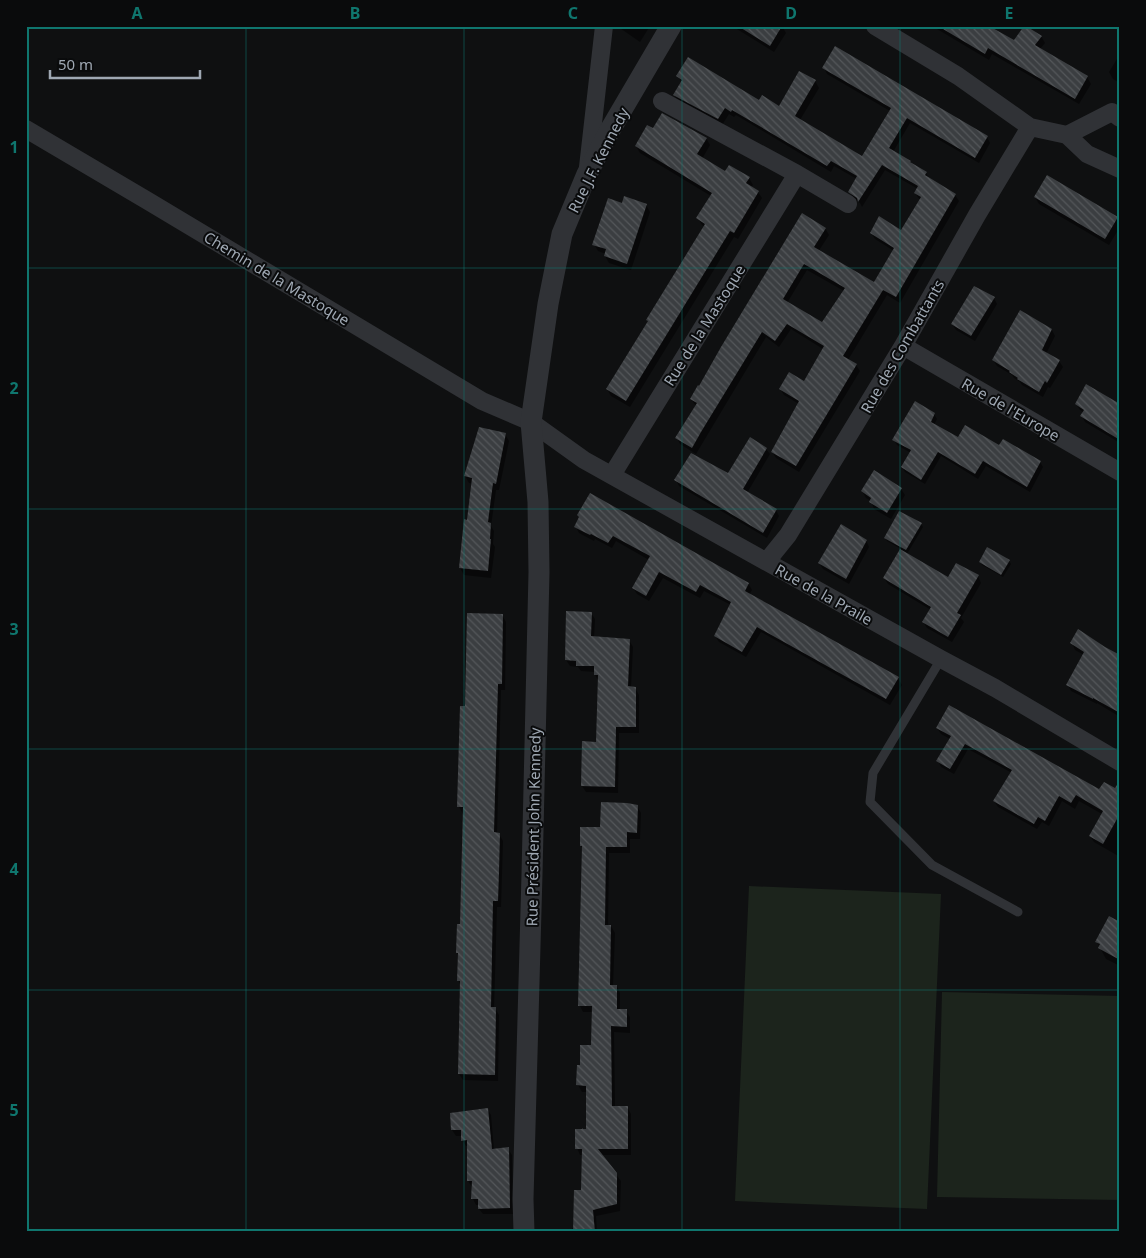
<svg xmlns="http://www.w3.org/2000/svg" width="1146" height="1258" font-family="'Noto Sans',sans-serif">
<defs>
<pattern id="building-back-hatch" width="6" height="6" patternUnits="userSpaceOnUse" patternTransform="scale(1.25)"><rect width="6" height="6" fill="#3b3e41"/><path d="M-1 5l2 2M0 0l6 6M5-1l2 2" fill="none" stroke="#54575a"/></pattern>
</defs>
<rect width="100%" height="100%" fill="#0f1011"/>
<path fill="#1c241c" d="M 749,886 L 941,894 L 927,1209 L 735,1201 Z
M 942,992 L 1120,996 L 1120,1200 L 937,1197 Z"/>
<path fill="#0007" fill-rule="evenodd" d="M 617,26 L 650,26 L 640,42 Z
M 732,26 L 782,26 L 786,33 L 774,52 Z
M 932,26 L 987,26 L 1014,42 L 1041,36 L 1045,43 L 1040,49 L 1087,77 L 1091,84 L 1079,104 L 992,54 L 989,60 Z
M 1120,54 L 1120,83 L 1113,79 L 1109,72 Z
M 824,68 L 987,137 L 990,143 L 979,163 L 910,123 L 893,152 L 910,161 L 912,165 L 926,173 L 929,178 L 955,195 L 959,201 L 900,303 L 887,295 L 848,360 L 856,365 L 860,371 L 799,472 L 776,458 L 772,452 L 799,404 L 784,395 L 780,389 L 804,383 L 823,349 L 791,329 L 779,347 L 766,337 L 696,454 L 680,444 L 677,438 L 696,406 L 691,399 L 825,228 L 829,235 L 818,252 L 874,284 L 894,251 L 875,239 L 871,233 L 902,232 L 920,200 L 915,193 L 918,189 L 885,170 L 862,207 L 860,203 L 853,198 L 850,192 L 857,179 L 834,166 L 831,172 L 736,115 L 734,117 L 729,114 L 722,125 L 678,101 L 674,95 L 682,83 L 678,76 L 759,102 L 779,107 L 815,81 L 819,88 L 800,120 L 863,157 L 890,111 L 827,74 ZM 807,270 L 844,291 L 822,324 L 787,303 Z
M 653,130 L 706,138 L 710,145 L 702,159 L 725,173 L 749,178 L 753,185 L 751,187 L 758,192 L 762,198 L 738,239 L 734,237 L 630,407 L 611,396 L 607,389 L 705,227 L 702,225 L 698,218 L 711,196 L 640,153 L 636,146 Z
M 1035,197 L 1117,218 L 1120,222 L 1120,227 L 1109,245 L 1039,204 Z
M 623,204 L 646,205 L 650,212 L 631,270 L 609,263 L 605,256 L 606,254 L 598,251 L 594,244 Z
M 994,298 L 997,304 L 975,341 L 956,330 L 952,324 Z
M 1021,311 L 1052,330 L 1055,336 L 1046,354 L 1059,361 L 1063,367 L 1050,388 L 1048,387 L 1043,397 L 1022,385 L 1020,382 L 1014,378 L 1012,375 L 997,366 L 993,360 Z
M 1076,404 L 1120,406 L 1120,443 L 1085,422 L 1082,416 L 1084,413 L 1080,410 Z
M 934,414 L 937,419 L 934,425 L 958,439 L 1000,447 L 1040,462 L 1043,467 L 1030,492 L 986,466 L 978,479 L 941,456 L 925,484 L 905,472 L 902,467 L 911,453 L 897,445 L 894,440 Z
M 505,434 L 509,441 L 499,490 L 496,490 L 491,526 L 494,531 L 493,544 L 495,547 L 491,578 L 464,575 L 460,568 L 473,484 L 469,483 L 465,476 Z
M 766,449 L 770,454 L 747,493 L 776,510 L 779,516 L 767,538 L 679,486 L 676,480 L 728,474 Z
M 901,489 L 905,495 L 891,519 L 874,509 L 871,501 L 866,498 L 862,491 Z
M 580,519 L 748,583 L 752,590 L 749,595 L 898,678 L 902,685 L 890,705 L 761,632 L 746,657 L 719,642 L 715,636 L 731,605 L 704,591 L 700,598 L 663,578 L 649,601 L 637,594 L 633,588 L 649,560 L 616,541 L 612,548 L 595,539 L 594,541 L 579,533 L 576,527 Z
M 921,524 L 923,527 L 907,554 L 949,579 L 978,576 L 981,583 L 961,618 L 964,622 L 952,642 L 927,628 L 923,622 L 931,610 L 888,584 L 884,578 L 901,549 L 887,541 L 885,538 Z
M 866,540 L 869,547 L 849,584 L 823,569 L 819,563 Z
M 1009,561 L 1011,564 L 1003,577 L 982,565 L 980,562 Z
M 591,613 L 595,619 L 594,638 L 629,640 L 633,647 L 631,687 L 635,688 L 639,695 L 639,733 L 619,733 L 618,793 L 586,792 L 582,786 L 597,743 L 599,682 L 595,675 L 595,672 L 581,671 L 578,667 L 570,666 L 566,660 Z
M 502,615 L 506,622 L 505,690 L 501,690 L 497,834 L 499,834 L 503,841 L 501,907 L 497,907 L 494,1008 L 495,1008 L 499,1015 L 498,1081 L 463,1080 L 459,1074 L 461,986 L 458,980 L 459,956 L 457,953 L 461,926 L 464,814 L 463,814 L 459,807 L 467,708 Z
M 1079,631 L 1091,638 L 1105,648 L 1120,667 L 1120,717 L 1097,703 L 1097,704 L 1071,691 L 1068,685 L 1084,655 L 1075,650 L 1072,643 Z
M 937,728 L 1100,791 L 1120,792 L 1120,857 L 1094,842 L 1090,836 L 1102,814 L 1079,801 L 1075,809 L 1062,801 L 1049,826 L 1042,822 L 1037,829 L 998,807 L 994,801 L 1012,773 L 968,749 L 954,774 L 941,767 L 938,761 L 950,739 L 941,734 Z
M 637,806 L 641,813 L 640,839 L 630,839 L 630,853 L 609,853 L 608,926 L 611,926 L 615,933 L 613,986 L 617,986 L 620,993 L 620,1010 L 626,1011 L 630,1017 L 630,1033 L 614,1032 L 615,1107 L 627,1107 L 631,1114 L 631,1155 L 601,1155 L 621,1181 L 620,1211 L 596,1216 L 597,1232 L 573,1232 L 572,1228 L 574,1228 L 582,1192 L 583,1155 L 580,1155 L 577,1148 L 587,1131 L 587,1092 L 582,1092 L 578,1085 L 581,1066 L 593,1046 L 593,1012 L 583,1012 L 580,1006 L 583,849 L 581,846 L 581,828 L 601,829 Z
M 1120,924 L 1120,966 L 1106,959 L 1097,942 Z
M 488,1110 L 491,1115 L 494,1150 L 508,1149 L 512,1155 L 513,1214 L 483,1214 L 479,1209 L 479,1205 L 476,1205 L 473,1199 L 473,1187 L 472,1187 L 468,1181 L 468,1146 L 466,1146 L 462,1140 L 462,1136 L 456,1136 L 452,1130 L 451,1114 Z"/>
<path fill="url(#building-back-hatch)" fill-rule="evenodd" d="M 738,26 L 782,26 L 770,46 Z
M 938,26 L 989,26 L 1014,40 L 1024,26 L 1026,26 L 1042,36 L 1035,45 L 1088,76 L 1075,99 L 988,48 L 985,54 Z
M 835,46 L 988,136 L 975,158 L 907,118 L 889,148 L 911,161 L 910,162 L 927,172 L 921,181 L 925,175 L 956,194 L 896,297 L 883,290 L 843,356 L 857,364 L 796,466 L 771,452 L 799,401 L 779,389 L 789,372 L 804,381 L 824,346 L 787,324 L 775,341 L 762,332 L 701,432 L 692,448 L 675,438 L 697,403 L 690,399 L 698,385 L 699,386 L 721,347 L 802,213 L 826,228 L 814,247 L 874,282 L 894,248 L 870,233 L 879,216 L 901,230 L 921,197 L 914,193 L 918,186 L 882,165 L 858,202 L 857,198 L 848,192 L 857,176 L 831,161 L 827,166 L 732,110 L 731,112 L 725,108 L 718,119 L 673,95 L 682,80 L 676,76 L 688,57 L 759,100 L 762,95 L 779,106 L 799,71 L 816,80 L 795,116 L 862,156 L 891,108 L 822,68 ZM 804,264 L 845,288 L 822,322 L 783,299 Z
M 662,113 L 707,138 L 697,154 L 725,171 L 729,165 L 750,177 L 746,183 L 759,191 L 734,233 L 730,231 L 626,401 L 606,389 L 648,321 L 646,320 L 705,224 L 696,218 L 712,193 L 635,146 L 647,125 L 653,128 Z
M 1047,175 L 1118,217 L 1105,239 L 1034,197 Z
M 624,196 L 647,204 L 627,264 L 604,256 L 606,249 L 592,245 L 608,198 L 622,203 Z
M 974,286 L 995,297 L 971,336 L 951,324 Z
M 1020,310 L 1052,329 L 1042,350 L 1060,360 L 1047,383 L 1045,381 L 1039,392 L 1017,379 L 1018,378 L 1009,372 L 1010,371 L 992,360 Z
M 1086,384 L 1120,404 L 1120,440 L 1080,416 L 1084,410 L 1075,404 Z
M 915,401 L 935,413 L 931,422 L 958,437 L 965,425 L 999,445 L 1003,439 L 1041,461 L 1027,487 L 983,461 L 975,474 L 938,452 L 921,480 L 901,467 L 911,450 L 892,440 Z
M 479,427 L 506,433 L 496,484 L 493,483 L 488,522 L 491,523 L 490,539 L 491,539 L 488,571 L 459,568 L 464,519 L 467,520 L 472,478 L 464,476 Z
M 750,437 L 767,448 L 743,489 L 777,509 L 763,533 L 674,480 L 691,453 L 728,473 Z
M 874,470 L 902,488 L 887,513 L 869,502 L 871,498 L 861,491 Z
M 590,493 L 749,583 L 745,591 L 899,677 L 886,699 L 757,627 L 742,652 L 714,636 L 731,602 L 700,585 L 696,592 L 659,572 L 646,596 L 632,588 L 650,556 L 613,536 L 608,543 L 591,534 L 590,535 L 574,527 L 579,517 L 577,515 Z
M 899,511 L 922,523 L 906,550 L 884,538 Z
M 841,524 L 867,540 L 846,579 L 818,563 Z
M 987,547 L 1010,560 L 1001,575 L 979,562 Z
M 900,549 L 948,577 L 956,563 L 979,575 L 957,613 L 961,615 L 948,637 L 922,622 L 931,607 L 883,578 Z
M 566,611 L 592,612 L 591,636 L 630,639 L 628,686 L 636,687 L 636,727 L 616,727 L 615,787 L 581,786 L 582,741 L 596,742 L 598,675 L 594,675 L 594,666 L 576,666 L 576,661 L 565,660 Z
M 467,613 L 503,614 L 502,684 L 498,684 L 494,832 L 500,833 L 499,872 L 498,901 L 493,901 L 491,1007 L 496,1007 L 495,1075 L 458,1074 L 460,981 L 457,981 L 458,953 L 456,953 L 457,924 L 460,924 L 463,807 L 457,807 L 460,706 L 465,706 Z
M 1078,629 L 1105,647 L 1120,655 L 1120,713 L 1093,698 L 1093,699 L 1066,685 L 1084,652 L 1070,643 Z
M 949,705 L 1099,789 L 1104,782 L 1115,788 L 1120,780 L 1120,820 L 1117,819 L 1103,844 L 1089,836 L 1103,811 L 1076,795 L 1071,803 L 1059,796 L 1045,821 L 1038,817 L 1034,824 L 993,801 L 1012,770 L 965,744 L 950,769 L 936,761 L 951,736 L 936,728 Z
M 601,802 L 627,803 L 638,805 L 637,833 L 627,832 L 627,847 L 606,847 L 605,925 L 611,925 L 610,985 L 617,985 L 617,1009 L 627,1009 L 627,1027 L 611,1026 L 612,1106 L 628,1106 L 628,1149 L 598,1149 L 617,1173 L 617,1204 L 593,1210 L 595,1232 L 573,1232 L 574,1190 L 581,1190 L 582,1149 L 575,1149 L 575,1129 L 582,1129 L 582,1128 L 583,1129 L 586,1129 L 586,1086 L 576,1085 L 577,1065 L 580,1065 L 580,1045 L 591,1045 L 592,1006 L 578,1006 L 582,846 L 580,846 L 580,827 L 600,827 Z
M 1109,916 L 1120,922 L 1120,960 L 1098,948 L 1100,944 L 1095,942 Z
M 488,1108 L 492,1149 L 509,1147 L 510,1208 L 478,1209 L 478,1199 L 471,1199 L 472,1181 L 467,1181 L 467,1140 L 461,1141 L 461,1130 L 451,1130 L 450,1113 Z"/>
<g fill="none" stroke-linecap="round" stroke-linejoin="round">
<path stroke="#303236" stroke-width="9" d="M 941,659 L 873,773 L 870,802 L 932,865 L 1018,912"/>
<path stroke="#303236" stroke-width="18" d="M 662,101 L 797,174 L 848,204
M 1030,127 L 1067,135 L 1087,154 L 1120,169
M 26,129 L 148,201 L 482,401 L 531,422 L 584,460 L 941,659 L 995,688 L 1120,762
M 1067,135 L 1112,112 L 1120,118
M 588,167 L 604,26
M 903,346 L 1120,472
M 612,475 L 797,174
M 767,561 L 788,535 L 903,346 L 977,215 L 1030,127 L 958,76 L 875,26"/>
<path stroke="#303236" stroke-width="21" d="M 524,1232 L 523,1199 L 532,874 L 539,572 L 538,502 L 531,422 L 548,304 L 562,234 L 587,174 L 610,130 L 671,26"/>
</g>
<path fill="none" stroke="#0f766e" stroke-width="1" stroke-opacity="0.55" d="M 246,26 L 246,1232M 464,26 L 464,1232M 682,26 L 682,1232M 900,26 L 900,1232M 26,268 L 1120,268M 26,509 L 1120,509M 26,749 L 1120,749M 26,990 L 1120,990"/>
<g text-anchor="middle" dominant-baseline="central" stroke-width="4" stroke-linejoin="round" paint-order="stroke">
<g font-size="15" fill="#9fa8b3" stroke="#0a0b0c">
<text transform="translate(598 160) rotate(-63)">Rue J.F. Kennedy</text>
<text transform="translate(277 278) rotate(31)">Chemin de la Mastoque</text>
<text transform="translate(704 325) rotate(-58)">Rue de la Mastoque</text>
<text transform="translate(902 346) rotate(-60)">Rue des Combattants</text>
<text transform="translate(1011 409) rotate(30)">Rue de l'Europe</text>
<text transform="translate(824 594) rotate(29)">Rue de la Praile</text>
<text transform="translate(533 827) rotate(-89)">Rue Président John Kennedy</text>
</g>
</g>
<rect width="1146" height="1258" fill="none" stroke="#0a0b0c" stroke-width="55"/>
<path d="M50 70v8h150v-8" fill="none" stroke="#9fa8b3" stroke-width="2.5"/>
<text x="58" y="70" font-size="15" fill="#9fa8b3" stroke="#0a0b0c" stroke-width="4" paint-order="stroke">50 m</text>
<rect x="28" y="28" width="1090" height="1202" fill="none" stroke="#0f766e" stroke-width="2"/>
<g font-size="16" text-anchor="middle" font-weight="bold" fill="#0f766e">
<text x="137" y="19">A</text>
<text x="355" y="19">B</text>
<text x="573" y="19">C</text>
<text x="791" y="19">D</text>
<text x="1009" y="19">E</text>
<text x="14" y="153">1</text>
<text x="14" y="394">2</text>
<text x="14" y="635">3</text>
<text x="14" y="875">4</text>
<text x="14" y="1116">5</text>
</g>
</svg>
